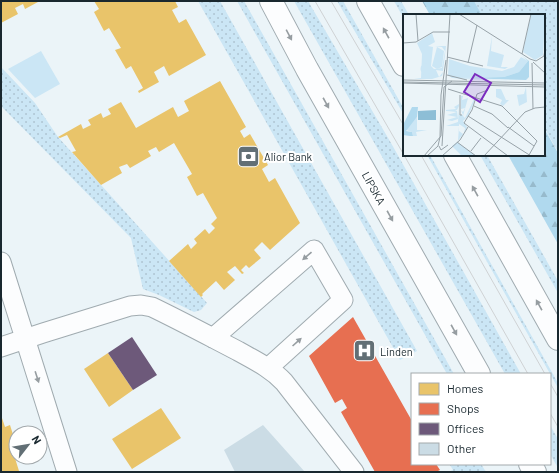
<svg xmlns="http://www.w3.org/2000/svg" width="559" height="473" font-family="Barlow,sans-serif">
<defs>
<pattern id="grass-dots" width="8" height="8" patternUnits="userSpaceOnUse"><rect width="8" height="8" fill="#cbe6f5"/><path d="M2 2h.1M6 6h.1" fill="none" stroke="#aec5d2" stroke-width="1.8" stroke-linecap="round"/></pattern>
<pattern id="forest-firs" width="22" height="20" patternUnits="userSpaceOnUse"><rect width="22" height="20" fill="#b0d9ee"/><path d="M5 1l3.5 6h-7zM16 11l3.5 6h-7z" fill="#97bacc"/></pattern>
</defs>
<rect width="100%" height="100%" fill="#ebf4f8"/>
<path fill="url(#grass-dots)" d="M 198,1 L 220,1 L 417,351 L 400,360 Z
M 237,1 L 244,1 L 454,374 L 447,374 Z
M 294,1 L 308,1 L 391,143 L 521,374 L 505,374 Z
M 337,1 L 343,1 L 404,109 L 404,115 Z
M 394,1 L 401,1 L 409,15 L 404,15 L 404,19 Z
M 474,1 L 558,1 L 558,152 L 544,127 L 544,15 L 482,15 Z
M 1,67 L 35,103 L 58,137 L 207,303 L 201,310 L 194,312 L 159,295 L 143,289 L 131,238 L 1,106 Z
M 427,155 L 430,155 L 558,383 L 558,388 Z
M 480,155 L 487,155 L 558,281 L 558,293 Z
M 550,425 L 558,439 L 558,468 L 550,454 Z
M 451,464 L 481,464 L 486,472 L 448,472 L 453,470 L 450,465 Z"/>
<path fill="url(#forest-firs)" d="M 422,1 L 474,1 L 482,15 L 430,15 Z
M 544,128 L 558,153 L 558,244 L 508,155 L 544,155 Z"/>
<path fill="#cbe6f5" d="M 41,51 L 60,84 L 35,98 L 8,69 Z"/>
<path fill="#e9c46a" d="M 1,1 L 37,1 L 38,2 L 25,9 L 23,4 L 15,8 L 18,14 L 1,23 Z
M 94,1 L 175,1 L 178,7 L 172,10 L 179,23 L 186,19 L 206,55 L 169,76 L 164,66 L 154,72 L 159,82 L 139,93 L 138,91 L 143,88 L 131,66 L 126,69 L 115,50 L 121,48 L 109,28 L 104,31 L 94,12 L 99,9 Z
M 220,81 L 246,127 L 240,131 L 244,138 L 250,134 L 268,165 L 262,169 L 269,182 L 275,178 L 300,223 L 270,250 L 262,242 L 254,250 L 261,258 L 249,268 L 246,265 L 241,270 L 244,273 L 242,274 L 235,266 L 227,272 L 235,280 L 224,290 L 216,281 L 202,294 L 203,295 L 201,297 L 169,261 L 188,244 L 191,249 L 197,243 L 194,239 L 205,229 L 209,234 L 215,228 L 211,224 L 217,218 L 203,193 L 197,196 L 187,177 L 192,174 L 174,143 L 159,152 L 156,147 L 148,151 L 151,156 L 130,168 L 127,164 L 119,167 L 122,173 L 101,185 L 72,152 L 76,151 L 67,135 L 60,138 L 58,137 L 81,124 L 83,129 L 91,125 L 88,120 L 101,113 L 103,118 L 111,114 L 108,109 L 121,102 L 136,128 L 173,107 L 178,117 L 189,111 L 184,101 Z
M 108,353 L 133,390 L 109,407 L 84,369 Z
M 161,408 L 181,438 L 132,469 L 112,439 Z
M 1,415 L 5,427 L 10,425 L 15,441 L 10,442 L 19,471 L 16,472 L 1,472 Z"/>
<path fill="#e76f51" d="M 353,317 L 412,421 L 412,464 L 436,464 L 440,470 L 436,472 L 375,472 L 341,412 L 347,408 L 342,399 L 335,403 L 309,356 Z"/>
<path fill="#6d597a" d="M 132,337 L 157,375 L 133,390 L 108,353 Z"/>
<path fill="#cbdce5" d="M 263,425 L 305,472 L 235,472 L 224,450 Z"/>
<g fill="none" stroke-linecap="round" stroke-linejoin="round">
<defs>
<path id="minor" d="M 1,262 L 67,472
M 213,338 L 314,250 L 343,300 L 268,368
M 1,347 L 43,333 L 130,306 L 141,305 L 152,307 C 181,321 209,336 238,351 C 254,360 271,368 284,382 L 354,472"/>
<path id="primary" d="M 271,1 L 307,69 L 479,374
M 368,1 L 404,65
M 455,155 L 558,339
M 530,464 L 535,472"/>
</defs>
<use href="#minor" stroke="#a0abb0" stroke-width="21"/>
<use href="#primary" stroke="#a0abb0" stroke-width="24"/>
<use href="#minor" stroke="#fcfdfe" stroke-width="19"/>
<use href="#primary" stroke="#fcfdfe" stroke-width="22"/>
<path stroke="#cfd2d4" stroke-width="1" d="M 315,1 L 404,155
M 331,1 L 404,126
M 404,155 L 528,374
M 421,155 L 545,374
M 550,383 L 558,397
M 550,413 L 558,427"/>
</g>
<defs><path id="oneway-solid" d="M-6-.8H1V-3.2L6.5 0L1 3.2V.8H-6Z"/></defs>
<g fill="#969da1">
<use href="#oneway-solid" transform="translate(386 33) rotate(-119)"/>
<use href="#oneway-solid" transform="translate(289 35) rotate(62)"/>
<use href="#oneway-solid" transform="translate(326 103) rotate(61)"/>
<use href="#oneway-solid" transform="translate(475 191) rotate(-119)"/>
<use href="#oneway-solid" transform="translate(390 216) rotate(61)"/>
<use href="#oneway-solid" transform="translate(307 256) rotate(139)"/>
<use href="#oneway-solid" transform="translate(539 305) rotate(-119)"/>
<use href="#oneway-solid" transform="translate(454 330) rotate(61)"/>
<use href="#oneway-solid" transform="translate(297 342) rotate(-42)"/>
<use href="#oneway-solid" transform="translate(37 377) rotate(72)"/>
</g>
<defs>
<symbol id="bank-square" viewBox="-11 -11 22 22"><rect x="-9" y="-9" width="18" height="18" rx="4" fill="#626f75" stroke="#fff"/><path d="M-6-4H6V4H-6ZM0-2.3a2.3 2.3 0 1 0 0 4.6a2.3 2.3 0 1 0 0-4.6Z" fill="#fff"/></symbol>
<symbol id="hospital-square" viewBox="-11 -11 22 22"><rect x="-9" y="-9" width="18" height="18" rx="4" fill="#626f75" stroke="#fff"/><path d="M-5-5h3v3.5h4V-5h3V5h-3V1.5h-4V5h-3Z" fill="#fff"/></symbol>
</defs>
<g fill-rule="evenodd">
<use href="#bank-square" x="236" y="144" width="25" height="25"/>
<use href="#hospital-square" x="352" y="338" width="25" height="25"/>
</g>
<g text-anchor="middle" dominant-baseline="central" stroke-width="4" stroke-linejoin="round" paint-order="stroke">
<g font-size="11" fill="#19282f" stroke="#fff" text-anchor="start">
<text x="264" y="156">Alior Bank</text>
<text x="380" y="351">Linden</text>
</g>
<g font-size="11" fill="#19282f" stroke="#fff">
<text transform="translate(374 188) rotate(61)">LIPSKA</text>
</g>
</g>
<g transform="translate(403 14)">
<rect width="142" height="142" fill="#ebf4f8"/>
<path d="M 128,0 L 142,0 L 140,41 L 132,46 L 120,38 ZM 29,19 L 32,28 L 25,32 L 30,33 L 28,52 L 31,55 L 39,54 L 42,37 L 39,33 L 32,32 L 43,32 L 40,57 L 33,56 L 36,63 L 40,58 L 39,62 L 29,65 L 11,65 L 18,64 L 19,40 L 14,29 ZM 89,22 L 88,37 L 101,41 L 98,53 L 105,53 L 102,55 L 84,52 ZM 118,43 L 125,47 L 116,58 L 101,63 L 55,64 L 118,67 L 63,65 L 49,64 L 45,61 L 46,45 L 67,52 L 99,57 L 111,53 ZM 123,73 L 124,88 L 116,92 L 114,81 L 121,80 ZM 93,75 L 98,75 L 103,86 L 106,86 L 100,92 L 97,90 L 99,86 L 93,83 ZM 58,82 L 60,82 L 59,86 L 65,84 L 60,102 L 62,104 L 71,85 L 68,84 L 71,85 L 72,86 L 65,102 L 60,107 L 64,113 L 61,120 L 62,114 L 56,110 L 56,117 L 60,120 L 55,127 L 56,112 L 43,112 L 55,108 L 56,92 L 54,96 L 52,96 L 54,97 L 55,105 L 49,107 L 44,106 L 54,103 L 44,101 L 54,98 L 44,97 L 43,97 L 43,92 L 43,96 L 53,95 L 51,93 L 56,90 L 56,101 L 60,101 L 58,96 L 60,98 L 62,94 L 58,95 ZM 14,103 L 14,116 L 24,116 L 13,118 L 14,122 L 10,122 L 9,118 L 3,116 ZM 54,128 L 73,142 L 59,142 L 49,132 Z" fill="#cbe6f5"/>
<path d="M 118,41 L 126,47 L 126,63 L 123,66 L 60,64 L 101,63 L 116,58 L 125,47 ZM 9,93 L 15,93 L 14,103 L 3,117 L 9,118 L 10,122 L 7,122 L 0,121 L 0,111 Z" fill="#b0d9ee"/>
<path d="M 34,33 L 41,37 L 39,53 L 34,55 L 29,52 ZM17.5 55a5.5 5.5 0 1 1 11 0a5.5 5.5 0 1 1-11 0Z" fill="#cbe6f5"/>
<path d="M 33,96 L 33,106 L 15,106 L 15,97 Z" fill="#8dbed6"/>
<path fill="none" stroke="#97a2a8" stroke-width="1" d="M 13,0 L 15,27M 56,0 L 127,45 L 133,47M 0,29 L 13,28 L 30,18 L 47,18M 119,40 L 128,0M 44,43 L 80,52M 133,47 L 141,42 L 142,35M 130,48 L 142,59M 65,49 L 74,11M 129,49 L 130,95M 44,61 L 64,66M 0,66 L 142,69M 0,68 L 142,71M 0,69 L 142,73M 45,75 L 99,92 L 134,127M 85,76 L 74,80 L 69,96 L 61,109 L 105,142M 57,81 L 57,101 L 59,101M 71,92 L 89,100 L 105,114M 65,102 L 128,142M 105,113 L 131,132M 54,128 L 73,142M 36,132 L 38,136 L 45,131M 39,132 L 47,0M 68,137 L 78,124M 126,141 L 134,127M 21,142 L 38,122 L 41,73 L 49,67M 24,142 L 35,132 L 37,123 L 38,81 L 43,46M 39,142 L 57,126 L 65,113M 81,142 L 122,98 L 132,94 L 142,93"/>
<path fill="#7b2cbf" fill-opacity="0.15" stroke="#7b2cbf" stroke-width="2" d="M 72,60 L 88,69 L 77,88 L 61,78 Z"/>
<rect width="142" height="142" fill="none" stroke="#19282f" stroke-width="2"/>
</g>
<rect width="559" height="473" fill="none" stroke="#19282f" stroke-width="4"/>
<rect x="411" y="373" width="140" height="92" fill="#ffffff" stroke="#a3a9ac"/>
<rect x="419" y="383" width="20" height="12" fill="#e9c46a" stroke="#a3a9ac"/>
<text x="447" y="393" font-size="12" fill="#19282f">Homes</text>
<rect x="419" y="403" width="20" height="12" fill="#e76f51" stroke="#a3a9ac"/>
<text x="447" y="413" font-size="12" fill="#19282f">Shops</text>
<rect x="419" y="423" width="20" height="12" fill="#6d597a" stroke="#a3a9ac"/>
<text x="447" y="433" font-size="12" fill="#19282f">Offices</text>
<rect x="419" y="443" width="20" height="12" fill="#cbdce5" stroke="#a3a9ac"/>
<text x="447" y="453" font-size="12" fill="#19282f">Other</text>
<g transform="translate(28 445) rotate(59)"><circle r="19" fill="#ffffff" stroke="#a3a9ac"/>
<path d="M0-3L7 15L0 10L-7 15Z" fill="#626f75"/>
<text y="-6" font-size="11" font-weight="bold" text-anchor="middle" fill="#19282f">N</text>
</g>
</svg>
